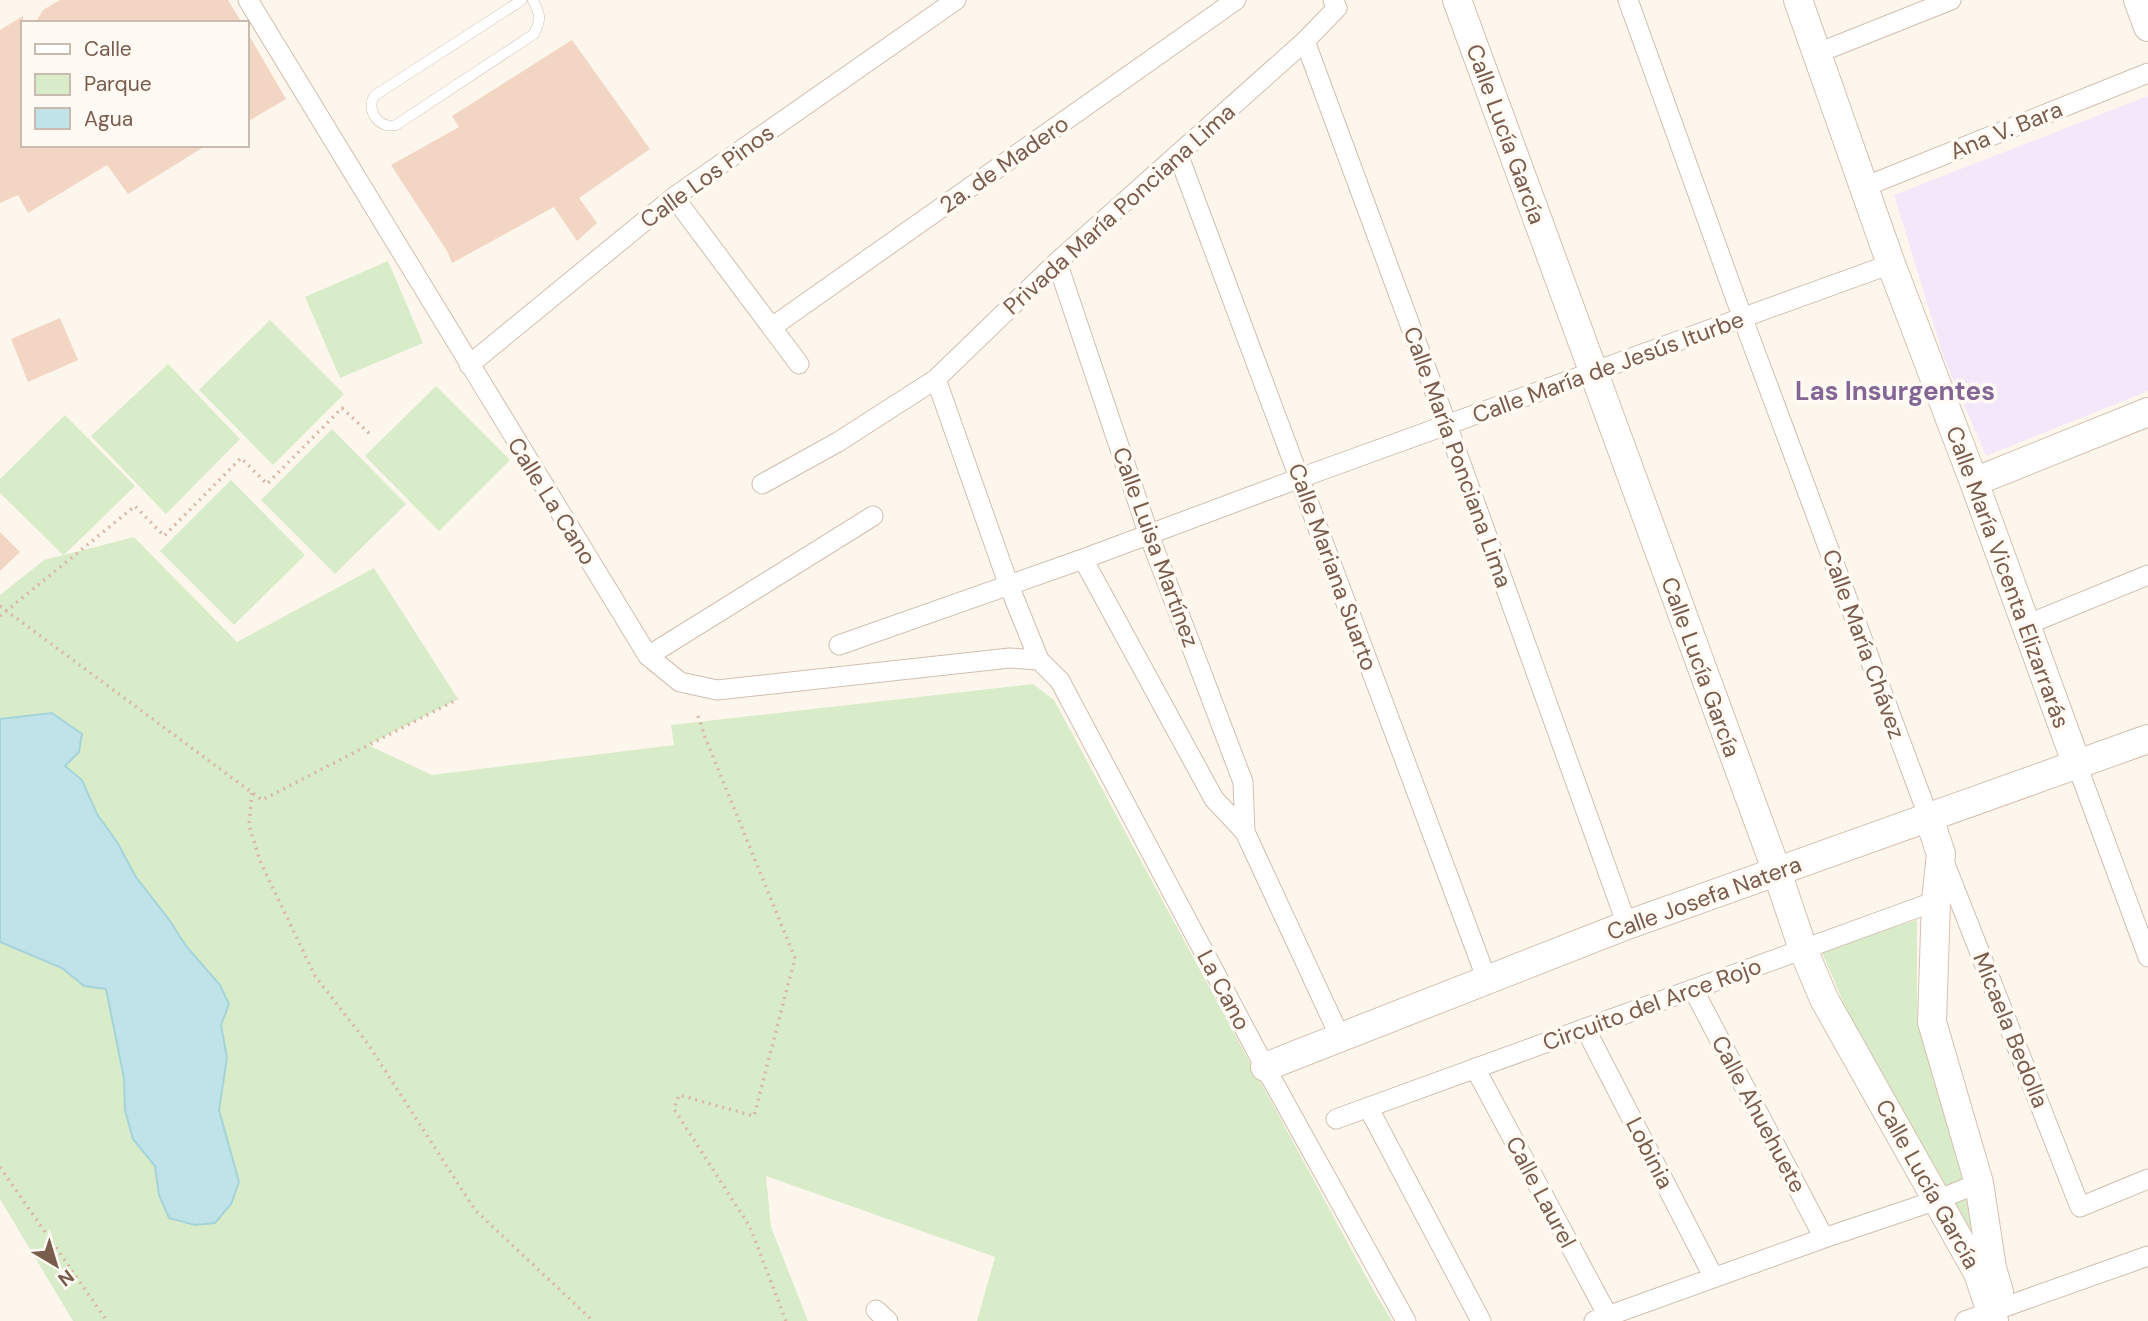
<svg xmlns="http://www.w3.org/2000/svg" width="2148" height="1321" font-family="'DM Sans',sans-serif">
<rect width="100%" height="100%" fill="#fdf6ec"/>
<path fill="#f3e8fa" d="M 2148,96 L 2148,391 L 1986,456 L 1944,358 L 1894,195 Z"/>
<path fill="#d8ecc9" d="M 388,261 L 423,343 L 340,378 L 305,297 Z
M 270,320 L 344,394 L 273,465 L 199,390 Z
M 168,364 L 240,439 L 166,514 L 91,436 Z
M 436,386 L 510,460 L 439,531 L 365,456 Z
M 65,415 L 135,486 L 64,555 L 134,537 L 237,642 L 374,568 L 458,699 L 368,745 L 432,775 L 674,745 L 671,725 L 1033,684 L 1054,700 L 1370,1284 L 1392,1321 L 977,1321 L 995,1257 L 766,1176 L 771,1227 L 808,1321 L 73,1321 L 0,1199 L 0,595 L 44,560 L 63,555 L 0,493 L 0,479 Z
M 332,429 L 406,504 L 335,574 L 261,500 Z
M 231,480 L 305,555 L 234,625 L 160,551 Z
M 1917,920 L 1917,1014 L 1969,1165 L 1979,1259 L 1853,1025 L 1821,950 Z"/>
<path fill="#bfe3e8" stroke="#a5d3da" stroke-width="2" d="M 52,713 L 82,734 L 79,752 L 65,766 L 82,780 L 97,814 L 117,842 L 136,877 L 170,921 L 186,946 L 220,985 L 229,1004 L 221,1025 L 227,1058 L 219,1110 L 239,1182 L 231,1204 L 215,1223 L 195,1225 L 169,1218 L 159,1195 L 155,1166 L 133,1139 L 125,1110 L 124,1078 L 106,989 L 84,986 L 62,968 L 0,942 L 0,719 Z"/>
<path fill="#f3d5c3" d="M 60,0 L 228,0 L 242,23 L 35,23 L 43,10 Z
M 23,16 L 23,145 L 207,145 L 128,194 L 107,165 L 28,213 L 18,195 L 0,203 L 0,30 Z
M 247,32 L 286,99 L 247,122 Z
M 572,40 L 650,149 L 579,198 L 597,223 L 577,241 L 554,207 L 452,263 L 447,251 L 391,165 L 459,127 L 452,116 Z
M 60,318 L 78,360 L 28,382 L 11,339 Z
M 0,532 L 20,552 L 0,571 Z"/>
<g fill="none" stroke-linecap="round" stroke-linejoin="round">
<defs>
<path id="lane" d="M 522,0 L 374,96 C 366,111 379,129 396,125 L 534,34 C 542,18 540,15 533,0"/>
<path id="street" d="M 248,0 L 648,656 L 680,682 L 717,690 L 1010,658 L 1039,660
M 1628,0 L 1743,319 L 1929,818
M 1305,41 L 1447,425 L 1627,925
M 1818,53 L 1951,0
M 1178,154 L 1487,980
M 1864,187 L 2148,73
M 674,197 L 799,364
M 1057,262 L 1149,535 L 1243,782 L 1245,832
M 772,327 L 1236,0
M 469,365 L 674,197 L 956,0
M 936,379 L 1008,583 L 1039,660 L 1060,681 L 1265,1067 L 1406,1321
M 762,484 L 838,442 L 936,379 L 1057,262 L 1305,41 L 1337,8 L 1333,0
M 1083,559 L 1214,799 L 1245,832 L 1340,1037
M 2026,625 L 2148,575
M 839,645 L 1083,559 L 1300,478 L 1891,264
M 648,656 L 873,516
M 2077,765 L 2148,957
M 1943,859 L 2080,1207 L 2148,1179
M 1693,989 L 1824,1238
M 1585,1028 L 1714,1278
M 1475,1068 L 1608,1316
M 1368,1107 L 1481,1321
M 1336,1119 L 1936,901
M 876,1310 L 888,1321
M 1594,1321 L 1824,1238 L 1937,1200 L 1979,1183
M 1965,1321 L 2148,1256"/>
<path id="secondary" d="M 1457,0 L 1777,872 L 1803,949 L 1824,999 L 1978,1273 L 1994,1321
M 1798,0 L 1891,264 L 1974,482 L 2077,765
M 2138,0 L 2148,27
M 1974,482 L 2148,412
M 1929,818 L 1941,854 L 1936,901 L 1932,1022 L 1979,1183 L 1992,1268 L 1999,1292
M 1265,1067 L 1627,925 L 2148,739"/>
</defs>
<use href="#lane" stroke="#d1beb0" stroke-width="11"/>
<use href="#street" stroke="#d1beb0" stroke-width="21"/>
<use href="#secondary" stroke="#d6c0b0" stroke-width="30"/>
<path stroke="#d9b8a5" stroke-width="3.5" stroke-dasharray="2 5" stroke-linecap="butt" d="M 0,606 L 262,800 L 458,699
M 0,616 L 135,506 L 164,536 L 241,458 L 267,484 L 342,408 L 371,435
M 698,716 L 705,737 L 795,958 L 754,1116 L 679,1095 L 674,1109 L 750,1227 L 786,1321
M 252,793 L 249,825 L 260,861 L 315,976 L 368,1044 L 475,1210 L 593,1321
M 0,1167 L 107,1321"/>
<use href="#lane" stroke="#fff" stroke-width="10"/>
<use href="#street" stroke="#fff" stroke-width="19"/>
<use href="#secondary" stroke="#fff" stroke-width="28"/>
</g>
<g text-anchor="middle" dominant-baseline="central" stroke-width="7" stroke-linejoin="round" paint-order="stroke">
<g font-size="23" fill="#7a5c4d" stroke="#fffaf3">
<text transform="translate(2006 130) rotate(-22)">Ana V. Bara</text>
<text transform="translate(1506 134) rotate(70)">Calle Lucía García</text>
<text transform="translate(1004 164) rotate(-35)">2a. de Madero</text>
<text transform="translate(707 176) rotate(-36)">Calle Los Pinos</text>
<text transform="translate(1119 209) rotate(-42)">Privada María Ponciana Lima</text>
<text transform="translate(1608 367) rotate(-20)">Calle María de Jesús Iturbe</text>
<text transform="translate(1458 457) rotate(70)">Calle María Ponciana Lima</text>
<text transform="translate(552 501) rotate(58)">Calle La Cano</text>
<text transform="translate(1156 547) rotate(70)">Calle Luisa Martínez</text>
<text transform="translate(1333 567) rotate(70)">Calle Mariana Suarto</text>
<text transform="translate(2008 577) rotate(70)">Calle María Vicenta Elizarrarás</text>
<text transform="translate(1864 644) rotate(70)">Calle María Chávez</text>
<text transform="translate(1701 667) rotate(70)">Calle Lucía García</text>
<text transform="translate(1704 898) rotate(-20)">Calle Josefa Natera</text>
<text transform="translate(1224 990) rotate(62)">La Cano</text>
<text transform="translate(1652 1004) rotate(-20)">Circuito del Arce Rojo</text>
<text transform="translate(2011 1030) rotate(68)">Micaela Bedolla</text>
<text transform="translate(1759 1114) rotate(62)">Calle Ahuehuete</text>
<text transform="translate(1650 1153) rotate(63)">Lobinia</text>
<text transform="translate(1928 1184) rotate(61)">Calle Lucía García</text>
<text transform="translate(1541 1192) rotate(62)">Calle Laurel</text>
</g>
<g font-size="26" font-weight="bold" fill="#846695" stroke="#fffaf3">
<text x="1895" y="391">Las Insurgentes</text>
</g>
</g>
<rect x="21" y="21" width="228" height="126" fill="#fffaf3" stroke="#cabbb1" stroke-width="2"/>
<rect x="35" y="44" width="35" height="10" fill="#ffffff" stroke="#cabbb1" stroke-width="2"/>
<text x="84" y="56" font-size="21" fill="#7a5c4d">Calle</text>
<rect x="35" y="74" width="35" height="21" fill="#d8ecc9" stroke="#cabbb1" stroke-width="2"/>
<text x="84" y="91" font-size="21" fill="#7a5c4d">Parque</text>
<rect x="35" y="108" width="35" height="21" fill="#bfe3e8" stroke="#cabbb1" stroke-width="2"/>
<text x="84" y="126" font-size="21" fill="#7a5c4d">Agua</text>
<g transform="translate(56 1265) rotate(142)" stroke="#fffaf3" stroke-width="5" paint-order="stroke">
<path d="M0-5L12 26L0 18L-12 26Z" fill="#7a5c4d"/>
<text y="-10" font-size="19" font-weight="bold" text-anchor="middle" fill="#7a5c4d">N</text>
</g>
</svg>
